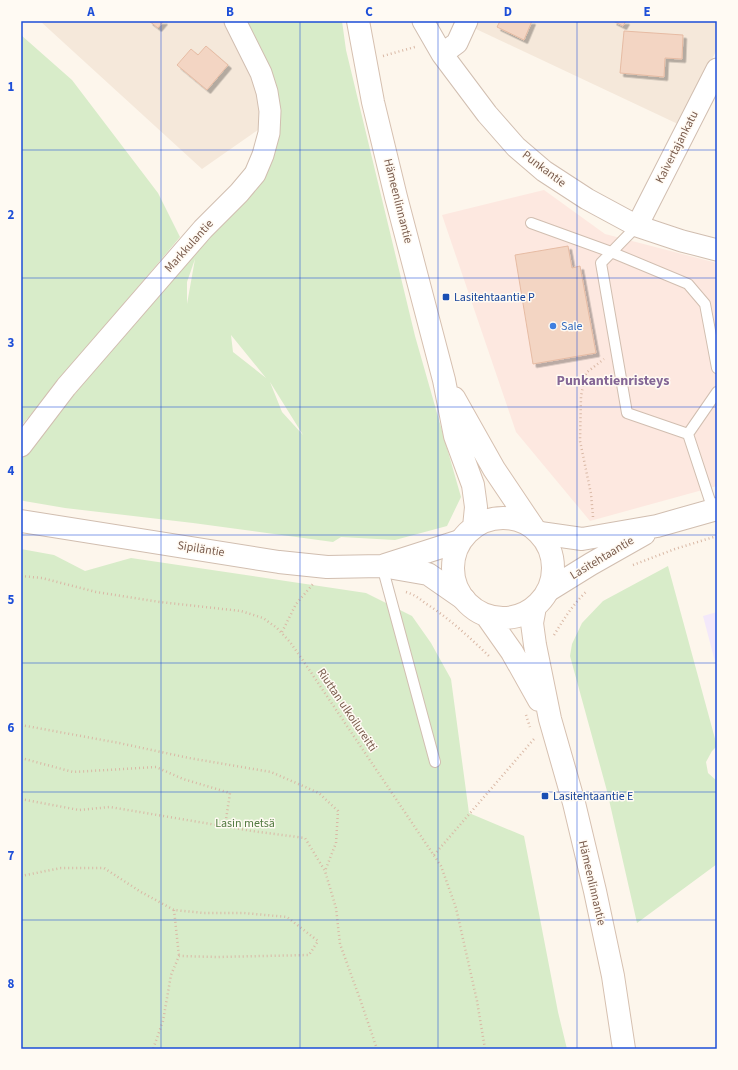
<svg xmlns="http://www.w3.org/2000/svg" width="738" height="1070" font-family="'Source Sans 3',sans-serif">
<defs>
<filter id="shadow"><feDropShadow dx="3.5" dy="3.5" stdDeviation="0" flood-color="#0004"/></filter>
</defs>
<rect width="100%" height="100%" fill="#fdf6ec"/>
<path fill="#f5e8da" d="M 40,21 L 235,21 L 278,116 L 202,169 Z
M 459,21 L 717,21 L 717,49 L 680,125 Z"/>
<path fill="#fde8e0" d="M 544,190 L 605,234 L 717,263 L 717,486 L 590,521 L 516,432 L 442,215 Z"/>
<path fill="#f3e8fa" d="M 717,612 L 717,669 L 703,616 Z"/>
<path fill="#d8ecc9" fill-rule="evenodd" d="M 235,21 L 342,21 L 346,50 L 415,336 L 461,497 L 447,526 L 395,540 L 341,537 L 333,542 L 193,523 L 65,508 L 24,501 L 21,500 L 21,459 L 192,252 L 278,116 ZM 195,259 L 187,304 L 187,282 ZM 231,335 L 266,378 L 233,352 ZM 270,382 L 303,435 L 282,412 Z
M 21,35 L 72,80 L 158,193 L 180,237 L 21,426 Z
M 21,549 L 54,555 L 85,571 L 131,558 L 366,593 L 412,616 L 431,643 L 451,679 L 469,813 L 524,836 L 558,1012 L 567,1049 L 21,1049 Z
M 668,566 L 717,746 L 712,751 L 706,762 L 708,773 L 717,781 L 717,864 L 637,923 L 607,791 L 570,656 L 572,644 L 582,623 L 603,601 Z"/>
<path fill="#f3d5c3" stroke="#e6bba3" filter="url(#shadow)" d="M 149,21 L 164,21 L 158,28 Z
M 500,21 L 532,21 L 524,40 L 497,27 Z
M 613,21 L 626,21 L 623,26 Z
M 624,31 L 683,35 L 682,59 L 665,58 L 664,77 L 620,73 Z
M 206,46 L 228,65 L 207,90 L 177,65 L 191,49 L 198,55 Z
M 568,246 L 572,268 L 580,266 L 596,353 L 533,364 L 515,255 Z"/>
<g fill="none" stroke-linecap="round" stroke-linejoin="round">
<defs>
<path id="service" d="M 531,223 L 611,252 L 688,284 L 705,304 L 717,368
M 637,226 L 601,263 L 627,413 L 688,434 L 713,510
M 688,434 L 717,392
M 382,566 L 435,762"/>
<path id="minor" d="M 423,21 L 442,54 L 487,114 L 516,147 L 544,171 L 587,199 L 637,226 L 682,241 L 717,250
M 442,54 L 457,43 L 467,21
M 637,226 L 717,69
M 21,446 L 66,387 L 203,229 L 239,193 L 255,174 L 263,155 L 269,133 L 270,111 L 267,92 L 261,73 L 235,21"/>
<path id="tertiary" d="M 21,521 L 279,562 L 327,567 L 382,566 L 428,574 L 464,599
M 540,533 L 582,539 L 657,526 L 717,509
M 385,565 L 460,541
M 549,590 L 591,564 L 644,534"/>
<path id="secondary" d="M 358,21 L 373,102 L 396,197 L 444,380 L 455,436 L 473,485 L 476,507 L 474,527
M 454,398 L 494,469 L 533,527
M453 568a50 50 0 1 1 100 0a50 50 0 1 1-100 0Z
M 535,607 L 532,623 L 535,645 L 550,719 L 574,803 L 595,891 L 613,976 L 624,1049
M 486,615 L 512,652 L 539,700"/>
</defs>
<use href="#service" stroke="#d1beb0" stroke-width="12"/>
<use href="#minor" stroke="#d1beb0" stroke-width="23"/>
<use href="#tertiary" stroke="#d1beb0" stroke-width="24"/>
<use href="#secondary" stroke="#d6c0b0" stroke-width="24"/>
<path stroke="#d9b8a5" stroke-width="2.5" stroke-dasharray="1 3" stroke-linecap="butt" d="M 383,56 L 415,47
M 593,517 L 591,494 L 580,441 L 581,396 L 586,373 L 604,359
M 633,565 L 675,549 L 717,536
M 21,576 L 42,578 L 96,592 L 160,602 L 241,611 L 263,618 L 277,628 L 290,642 L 304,662 L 441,866 L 456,908 L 477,1001 L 485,1049
M 406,592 C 413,594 419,598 425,603 C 449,618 469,637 489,656
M 282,632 L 296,604 L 313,584
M 554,635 C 564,619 573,604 587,591
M 526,715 L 530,727
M 21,725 L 119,743 L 189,758 L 271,772 L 319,793 L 338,811 L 336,843 L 325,871
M 21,758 L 73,772 L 156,767 L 183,779 L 230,793 L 225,826
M 21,799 L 79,810 L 110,807 L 252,831 L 305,838 L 325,871 L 336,908 L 340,944 L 360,999 L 377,1049
M 434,855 L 534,739 L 533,738
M 21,876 L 61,868 L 104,868 L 141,892 L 174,910 L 204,913 L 244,913 L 287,917 L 318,941 L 309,955 L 217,957 L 179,956 L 171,975 L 163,1021 L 153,1049
M 174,910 L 179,956"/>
<use href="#service" stroke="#fff" stroke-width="10"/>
<use href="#minor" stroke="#fff" stroke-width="21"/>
<use href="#tertiary" stroke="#fff" stroke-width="22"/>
<use href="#secondary" stroke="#fff" stroke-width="22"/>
</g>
<path fill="none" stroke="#1d4ed8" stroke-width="1" stroke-opacity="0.55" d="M 161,21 L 161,1049M 300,21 L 300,1049M 438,21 L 438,1049M 577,21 L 577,1049M 21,150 L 717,150M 21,278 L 717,278M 21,407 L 717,407M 21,535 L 717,535M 21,663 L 717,663M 21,792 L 717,792M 21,920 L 717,920"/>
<g fill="#1a4fb4" stroke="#fffaf3" stroke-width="1.5">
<rect x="442" y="293" width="8" height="8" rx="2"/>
<rect x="541" y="792" width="8" height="8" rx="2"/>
</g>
<circle fill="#3f7fe0" stroke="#fffaf3" stroke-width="1.5" cx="553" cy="326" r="4"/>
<g text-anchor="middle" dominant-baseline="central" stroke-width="3" stroke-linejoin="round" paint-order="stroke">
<g font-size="12" fill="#7a5c4d" stroke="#fffaf3">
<text transform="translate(677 147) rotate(-63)">Kaivertajankatu</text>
<text transform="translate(544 169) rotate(37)">Punkantie</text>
<text transform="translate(398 201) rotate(76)">Hämeenlinnantie</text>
<text transform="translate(189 246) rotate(-48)">Markkulantie</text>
<text transform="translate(201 549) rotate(9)">Sipiläntie</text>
<text transform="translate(602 558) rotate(-31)">Lasitehtaantie</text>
<text transform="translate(347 710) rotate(56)">Riuttan ulkoilureitti</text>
<text transform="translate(592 883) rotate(77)">Hämeenlinnantie</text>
</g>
<g font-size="12" fill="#164399" stroke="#fffaf3" text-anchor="start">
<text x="454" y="297">Lasitehtaantie P</text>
<text x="553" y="796">Lasitehtaantie E</text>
</g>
<g font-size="12" fill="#366cbe" stroke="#fffaf3" text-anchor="start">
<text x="561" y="326">Sale</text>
</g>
<g font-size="12" fill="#537a41" stroke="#fffaf3">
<text x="245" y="823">Lasin metsä</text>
</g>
<g font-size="14" font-weight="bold" fill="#846695" stroke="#fffaf3">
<text x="613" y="381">Punkantienristeys</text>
</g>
</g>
<rect width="738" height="1070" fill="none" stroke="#fffaf3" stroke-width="44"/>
<rect x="22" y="22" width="694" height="1026" fill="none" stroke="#1d4ed8" stroke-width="1.5"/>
<g font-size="13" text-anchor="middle" font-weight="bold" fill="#1d4ed8">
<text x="91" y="16">A</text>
<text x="230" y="16">B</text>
<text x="369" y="16">C</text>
<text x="508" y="16">D</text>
<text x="647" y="16">E</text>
<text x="11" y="91">1</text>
<text x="11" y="219">2</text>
<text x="11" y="347">3</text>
<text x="11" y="475">4</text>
<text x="11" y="604">5</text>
<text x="11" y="732">6</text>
<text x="11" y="860">7</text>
<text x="11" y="988">8</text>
</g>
</svg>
